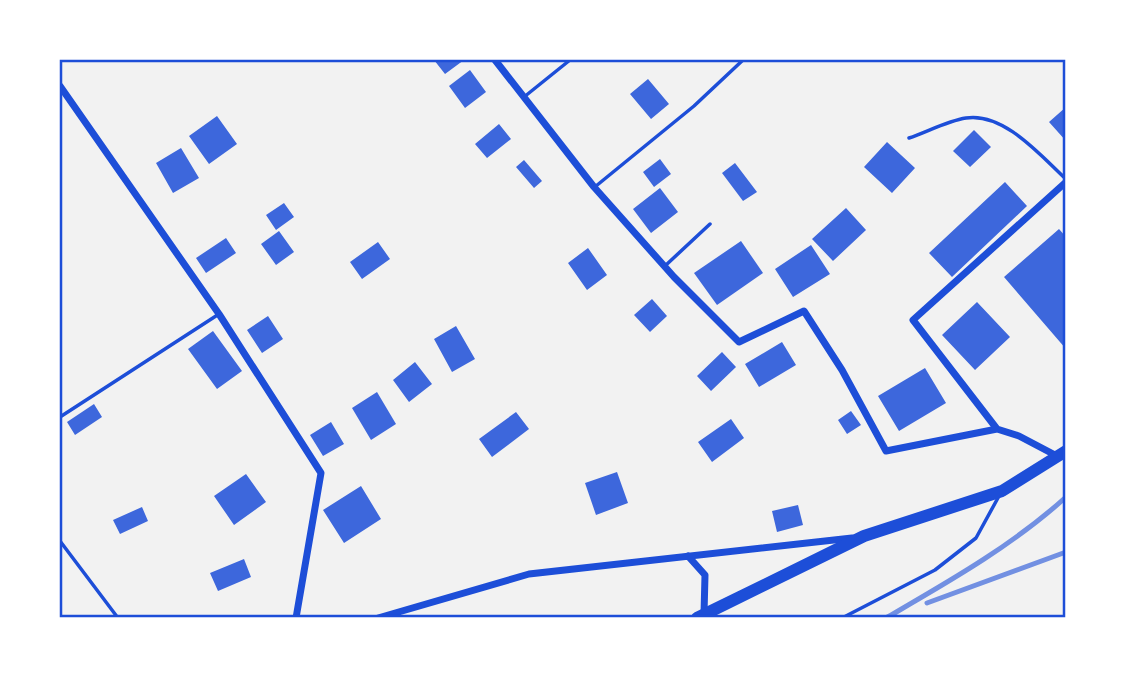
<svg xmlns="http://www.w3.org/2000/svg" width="1125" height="677" font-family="Manrope,sans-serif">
<rect width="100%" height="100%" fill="#f2f2f2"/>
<path fill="#3d67dc" d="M 434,60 L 464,60 L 445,74 Z
M 470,70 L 486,92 L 465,108 L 449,86 Z
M 648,79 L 669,104 L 651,119 L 630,94 Z
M 1066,107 L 1066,141 L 1049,122 Z
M 217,116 L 237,144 L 209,164 L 189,136 Z
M 499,124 L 511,139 L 487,158 L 475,144 Z
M 974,130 L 991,147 L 970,167 L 953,151 Z
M 887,142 L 915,168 L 892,193 L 864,167 Z
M 181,148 L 199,178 L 173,193 L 156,163 Z
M 660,159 L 671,174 L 654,187 L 643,172 Z
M 524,160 L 542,181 L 534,188 L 516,167 Z
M 735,163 L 757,192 L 743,201 L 722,173 Z
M 1005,182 L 1027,206 L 952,277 L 929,253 Z
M 660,188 L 678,212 L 651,233 L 633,209 Z
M 284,203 L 294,217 L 276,230 L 266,215 Z
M 846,208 L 866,230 L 833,261 L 812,239 Z
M 1059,229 L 1066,237 L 1066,349 L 1004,277 Z
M 279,231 L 294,252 L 276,265 L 261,244 Z
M 226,238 L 236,253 L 206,273 L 196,258 Z
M 741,241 L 763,273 L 717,305 L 694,273 Z
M 378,242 L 390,259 L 362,279 L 350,262 Z
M 811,245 L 830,274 L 793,297 L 775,269 Z
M 588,248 L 607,275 L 587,290 L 568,263 Z
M 652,299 L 667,316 L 650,332 L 634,315 Z
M 977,302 L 1010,337 L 975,370 L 942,335 Z
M 268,316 L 283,339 L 262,353 L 247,330 Z
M 456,326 L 475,359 L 452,372 L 434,339 Z
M 213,331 L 242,371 L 217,389 L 188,349 Z
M 782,342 L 796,365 L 759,387 L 745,364 Z
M 722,352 L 736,367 L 711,391 L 697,376 Z
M 415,362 L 432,384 L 409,402 L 393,380 Z
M 925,368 L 946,403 L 899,431 L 878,396 Z
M 377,392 L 396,424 L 371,440 L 352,408 Z
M 94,404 L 102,417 L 75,435 L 67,422 Z
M 851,411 L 861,425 L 847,434 L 838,420 Z
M 516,412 L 529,429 L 492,457 L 479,439 Z
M 731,419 L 744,438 L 712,462 L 698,442 Z
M 331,422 L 344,444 L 323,456 L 310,435 Z
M 617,472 L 628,503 L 596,515 L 585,483 Z
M 246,474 L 266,502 L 234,525 L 214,496 Z
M 361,486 L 381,519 L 344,543 L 323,510 Z
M 798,505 L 803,525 L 777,532 L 772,511 Z
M 142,507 L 148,521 L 120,534 L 113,520 Z
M 244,559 L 251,577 L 218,591 L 210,573 Z"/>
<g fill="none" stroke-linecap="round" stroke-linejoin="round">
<path stroke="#1d4ed8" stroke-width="3.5" d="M 524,97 L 570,60
M 909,138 C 927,132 947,121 966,118 C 1004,112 1041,156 1066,179
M 596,186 L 694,106 L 743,60
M 666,265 L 710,224
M 60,417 L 219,314
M 60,541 L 118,618
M 842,618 L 935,570 L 976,538 L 999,496"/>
<path stroke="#1d4ed8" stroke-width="7" d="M 495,60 L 594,187 L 674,277 L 739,342 L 804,311 L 842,370 L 886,451 L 997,429 L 1019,436 L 1057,456
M 60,86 L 219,314 L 321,473 L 296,618
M 997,429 L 913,320 L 1066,182
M 688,556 L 705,575 L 704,614
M 378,618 L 529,574 L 852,538"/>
<path stroke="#1d4ed8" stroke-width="12" d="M 697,618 L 864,536 L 1002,491 L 1066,451"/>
<path stroke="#7290e2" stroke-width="5" d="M 927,603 L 1066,552
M 886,618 C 948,582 1012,546 1066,497"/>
</g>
<rect width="1125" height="677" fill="none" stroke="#ffffff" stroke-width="122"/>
<rect x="61" y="61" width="1003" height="555" fill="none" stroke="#1d4ed8" stroke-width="2.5"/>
</svg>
